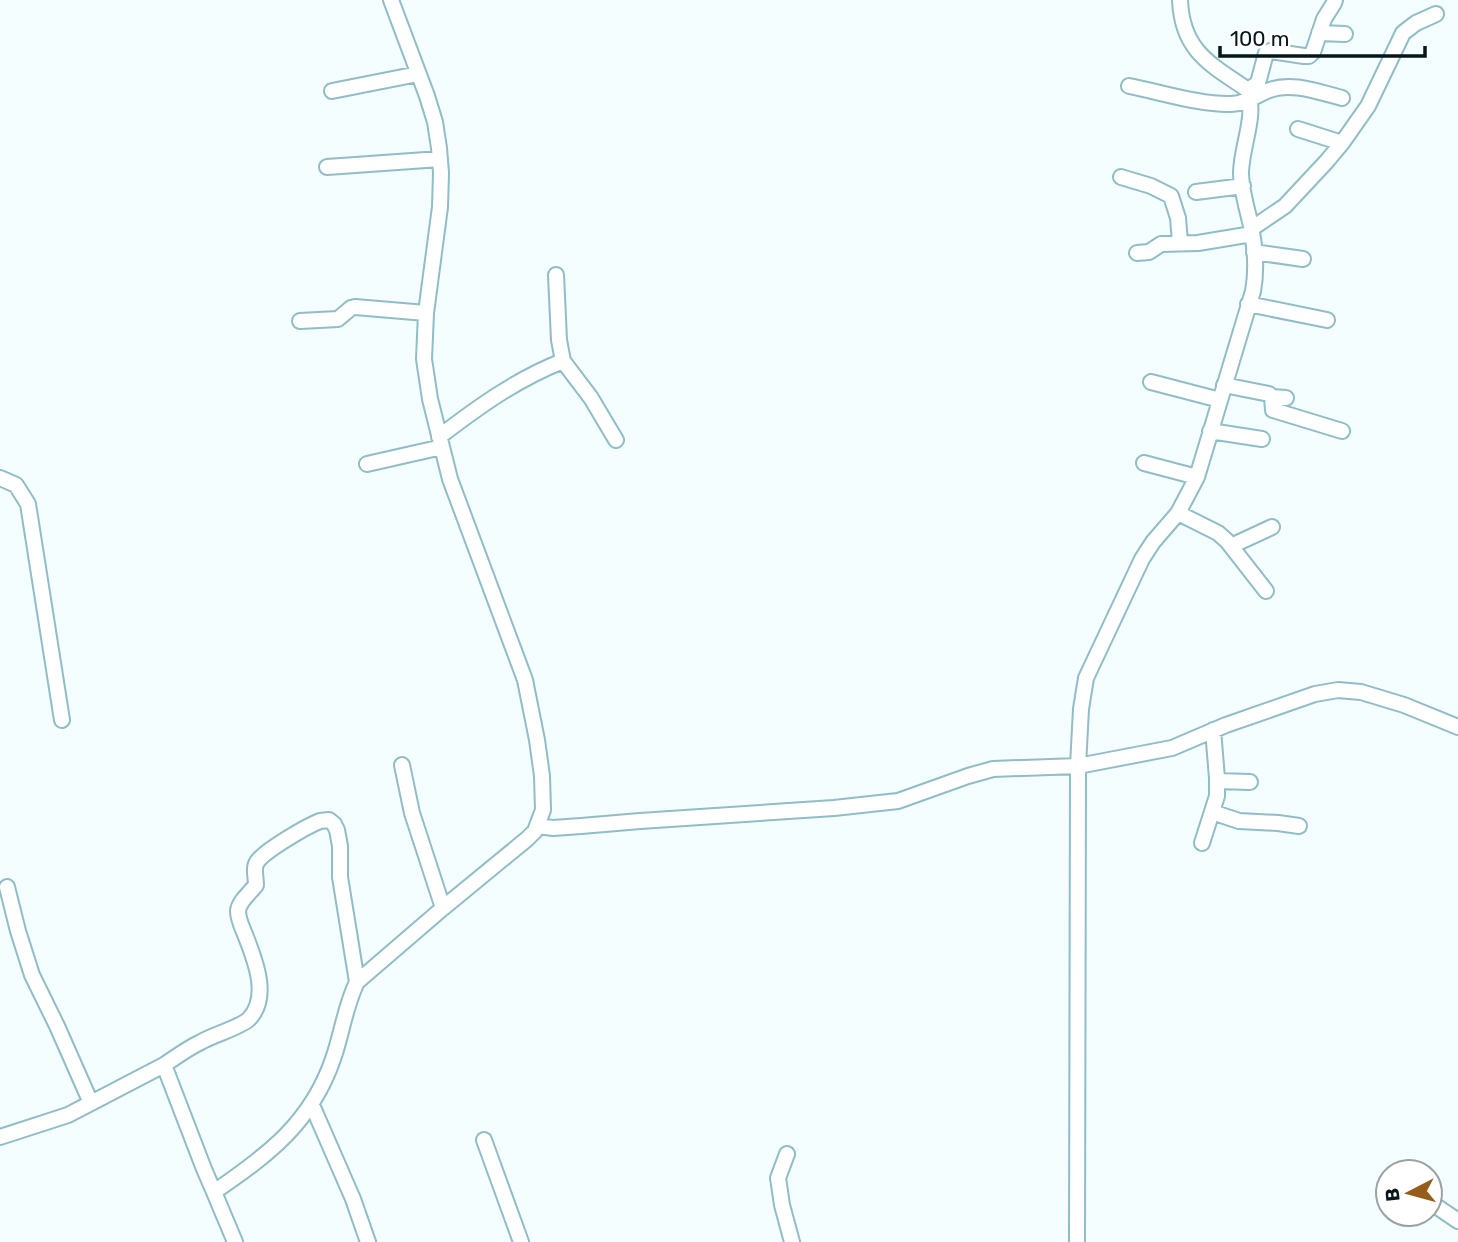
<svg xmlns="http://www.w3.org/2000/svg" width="1458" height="1242" font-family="Rubik,sans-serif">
<rect width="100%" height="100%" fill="#f4fdff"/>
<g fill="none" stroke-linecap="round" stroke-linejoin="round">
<defs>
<path id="minor" d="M 1319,33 L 1345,34
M 1129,86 C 1160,92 1200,105 1231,104 C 1245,104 1255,96 1267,91 C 1291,81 1318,92 1342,98
M 1248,90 L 1258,83 L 1266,53 L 1270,51 L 1304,56 L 1309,56 L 1313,52 L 1324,19 L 1334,3 L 1335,0
M 332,91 L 418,74
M 1298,129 L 1342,143
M 327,167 L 440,159
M 1121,177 L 1151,186 L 1171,196 L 1178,218 L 1180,243
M 1196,192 L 1243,186
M 1251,229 L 1285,206 L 1327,161 L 1342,143 L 1368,106 L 1403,33 L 1416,23 L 1436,14
M 1254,252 L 1303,259
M 1137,253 L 1149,252 L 1161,244 L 1198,243 L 1252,234
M 556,275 L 559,340 L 563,361 L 591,398 L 616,440
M 1248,304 L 1327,320
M 300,321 L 338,319 L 351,308 L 355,307 L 426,313
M 1151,382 L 1220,400
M 1224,385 L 1269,394 L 1272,397 L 1273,410 L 1342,431
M 1272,397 L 1286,398
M 1210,431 L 1262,439
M 439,437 C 478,407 517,379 563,361
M 1144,463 L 1197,477
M 367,464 L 442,447
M 0,478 L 16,485 L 28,504 L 62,720
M 1178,513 L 1218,533 L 1227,541 L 1266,591
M 1231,546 L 1272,527
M 402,765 L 412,813 L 443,908
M 1217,781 L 1250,782
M 1212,812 L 1239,821 L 1278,823 L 1299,826
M 538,826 L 553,828 L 581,826 L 640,821 L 834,808 L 898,801 L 968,776 L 993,769 L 1078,766 L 1172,748 L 1226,725 L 1315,694 L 1338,690 L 1361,692 L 1404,705 L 1458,727
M 1202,843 L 1217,796 L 1217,778 L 1213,730
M 7,887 L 18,931 L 32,975 L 57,1026 L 91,1103
M 164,1065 C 176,1057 188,1048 201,1042 C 213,1035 241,1027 249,1019 C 270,997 255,960 246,937 C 243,929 238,920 238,911 C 239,901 250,893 256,885 C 256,878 253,868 257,862 C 264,851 307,826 320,821 L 329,820 L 334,824 L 337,830 L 340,846 L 340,877 L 357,982
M 312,1105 L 353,1199 L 368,1242
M 0,1137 L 68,1115 L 164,1065 L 204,1169 L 214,1192
M 484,1140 L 521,1242
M 787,1154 L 778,1178 L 782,1205 L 792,1242
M 1430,1202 L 1458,1221
M 235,1242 L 214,1192 C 268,1155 311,1123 333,1059 C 342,1034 345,1006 357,982 L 443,908 L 527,839 L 535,831 L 543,810 L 542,776 L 537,740 L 525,680 L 450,479 L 430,399 L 424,359 L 426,313 L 440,207 L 441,173 L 439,148 L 435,122 L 427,96 L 391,0
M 1077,1242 L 1078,766 L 1081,709 L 1086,678 L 1142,559 L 1153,542 L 1178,513 L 1197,477 L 1253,291 C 1257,270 1255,247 1251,226 C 1247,208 1241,190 1241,172 C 1242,144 1256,118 1248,90 C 1210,64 1182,51 1180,0"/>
</defs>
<use href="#minor" stroke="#90bdc6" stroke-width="18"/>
<use href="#minor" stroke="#fff" stroke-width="14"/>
</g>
<g transform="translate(1409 1193) rotate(264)"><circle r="33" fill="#ffffff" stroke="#9ba2a3" stroke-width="2"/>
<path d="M0-5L12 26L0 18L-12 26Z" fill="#965c1a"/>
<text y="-10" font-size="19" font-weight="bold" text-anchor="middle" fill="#05171a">B</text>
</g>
<path d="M1220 46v10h205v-10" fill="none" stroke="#05171a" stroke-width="3.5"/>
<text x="1230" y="46" font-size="21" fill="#05171a" stroke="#ffffff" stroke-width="5" paint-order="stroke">100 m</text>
</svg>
